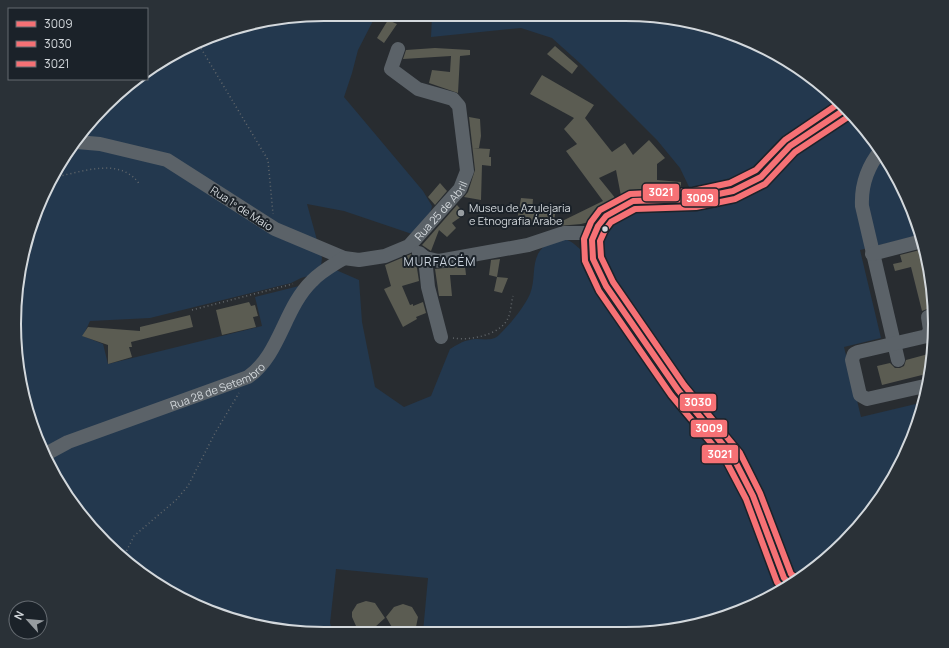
<svg xmlns="http://www.w3.org/2000/svg" width="949" height="648" font-family="Manrope,sans-serif">
<rect width="100%" height="100%" fill="#282c30"/>
<path fill="#23384e" d="M 324,14 L 376,15 L 358,50 L 352,73 L 344,97 L 423,191 L 432,206 L 429,218 L 415,235 L 344,211 L 307,204 L 322,258 L 321,266 L 316,274 L 301,278 L 291,283 L 150,318 L 90,321 L 83,336 L 103,344 L 108,364 L 262,326 L 255,297 L 303,285 L 257,367 L 43,452 L 20,384 L 17,284 L 38,205 L 91,120 L 137,79 L 147,79 L 147,70 L 152,66 L 244,25 Z
M 432,16 L 685,20 L 762,46 L 844,105 L 883,152 L 911,206 L 920,235 L 860,250 L 881,338 L 844,347 L 861,417 L 924,402 L 911,443 L 883,496 L 844,543 L 762,602 L 685,628 L 423,632 L 428,578 L 336,569 L 330,623 L 334,634 L 263,628 L 205,610 L 152,582 L 105,543 L 46,461 L 59,449 L 242,383 L 314,282 L 336,270 L 359,280 L 362,322 L 375,387 L 404,407 L 431,396 L 450,349 C 457,345 462,341 470,340 C 479,337 491,343 499,335 C 511,323 523,309 530,294 C 538,274 527,253 553,241 C 565,236 571,241 580,249 L 599,217 L 681,195 L 690,189 L 680,168 L 657,140 L 582,65 L 552,38 L 521,28 L 431,37 Z"/>
<path fill="#5b5c52" d="M 388,20 L 397,24 L 384,43 L 377,38 Z
M 555,46 L 578,66 L 572,74 L 547,54 Z
M 435,48 L 470,50 L 470,55 L 460,56 L 458,93 L 429,83 L 432,70 L 450,72 L 451,56 L 403,59 L 406,50 Z
M 542,75 L 594,105 L 585,118 L 612,152 L 625,143 L 633,155 L 649,140 L 665,158 L 657,164 L 657,180 L 681,182 L 681,189 L 633,191 L 621,196 L 616,170 L 599,178 L 616,199 L 601,207 L 589,222 L 581,224 L 558,226 L 556,224 L 603,201 L 566,151 L 577,144 L 564,129 L 574,118 L 530,94 Z
M 469,117 L 480,119 L 481,136 L 479,148 L 473,148 L 490,149 L 489,157 L 491,157 L 491,166 L 482,165 L 481,200 L 464,197 L 468,192 L 475,170 Z
M 440,183 L 447,191 L 435,205 L 428,197 Z
M 521,198 L 533,199 L 532,211 L 555,214 L 554,226 L 517,221 Z
M 457,205 L 465,214 L 452,223 L 456,228 L 447,237 L 439,230 L 431,251 L 422,245 Z
M 920,250 L 933,305 L 934,311 L 927,309 L 922,311 L 911,267 L 895,271 L 893,264 L 902,262 L 900,255 Z
M 411,254 L 416,262 L 419,281 L 402,286 L 410,305 L 413,304 L 413,306 L 423,302 L 426,313 L 416,317 L 417,319 L 403,327 L 384,289 L 391,286 L 385,265 Z
M 500,259 L 497,277 L 489,275 L 491,260 Z
M 465,266 L 466,275 L 450,275 L 452,296 L 439,296 L 435,269 Z
M 497,277 L 508,278 L 502,293 L 494,291 Z
M 249,302 L 251,306 L 255,305 L 258,316 L 253,317 L 256,327 L 222,335 L 216,310 Z
M 190,315 L 193,327 L 131,342 L 132,347 L 129,347 L 132,357 L 108,364 L 108,345 L 82,336 L 88,327 L 140,331 L 140,327 Z
M 932,353 L 930,373 L 882,385 L 877,366 L 890,363 L 895,368 L 900,368 L 904,366 L 906,360 Z
M 366,601 L 375,603 L 385,618 L 375,627 L 368,630 L 360,629 L 356,626 L 352,617 L 352,612 L 357,604 Z
M 403,604 L 412,607 L 418,617 L 416,627 L 407,633 L 398,632 L 393,629 L 386,617 L 394,607 Z"/>
<g fill="none" stroke-linecap="round" stroke-linejoin="round">
<path stroke="#63686c" stroke-width="1.5" stroke-dasharray="1 3" stroke-linecap="butt" d="M 199,45 L 268,160 L 273,214
M 55,177 C 83,172 121,156 140,185
M 192,310 L 293,284
M 453,338 C 469,341 501,335 508,318 C 511,312 511,303 513,296
M 123,558 L 134,536 L 176,500 L 188,486 L 215,433 L 239,393"/>
<g stroke="#5b6268" stroke-width="14">
<path id="s1" d="M 77,142 L 100,144 L 167,160 L 275,229 L 344,258 L 359,260 L 385,256 L 409,246 L 460,189 L 467,171 L 459,106 L 453,99 L 418,89 L 391,69 L 398,49"/>
<path d="M 881,150 C 868,166 861,186 862,206 L 898,360"/>
<path d="M 419,253 L 425,258 L 428,287 L 441,337"/>
<path d="M 872,254 L 922,241"/>
<path d="M 425,258 L 439,261 L 528,245 L 564,233 L 594,233"/>
<path d="M 928,317 L 930,330 L 927,336 L 858,352 L 854,354 L 852,360 L 860,395 L 867,399 L 929,385"/>
<path id="s2" d="M 44,455 L 68,442 L 248,377 C 280,355 284,308 312,281 C 320,272 333,265 344,258"/>
</g>
<path stroke="#5b626a" stroke-width="17" d="M 789,583 L 784,578 L 753,496 L 733,457 L 678,390 L 606,286 L 593,259 L 592,240 L 598,226 L 606,216 L 633,201 L 694,199 L 733,191 L 761,177 L 790,146 L 847,108"/>
<defs>
<path id="bus-1" d="M 789,583 L 784,578 L 753,496 L 733,457 L 678,390 L 606,286 L 593,259 L 592,240 L 598,226 L 606,216 L 633,201 L 694,199 L 733,191 L 761,177 L 790,146 L 847,108"/>
<path id="bus-2" d="M 795,577 L 791,574 L 760,493 L 740,453 L 684,385 L 613,282 L 601,257 L 600,241 L 605,230 L 611,222 L 635,209 L 696,207 L 735,199 L 765,184 L 795,152 L 851,115"/>
<path id="bus-3" d="M 782,588 L 777,582 L 746,499 L 726,461 L 671,395 L 599,291 L 585,261 L 584,239 L 591,222 L 600,210 L 630,194 L 693,191 L 730,183 L 756,170 L 785,140 L 841,102"/>
</defs>
<use href="#bus-1" stroke="#1b2229" stroke-width="9"/>
<use href="#bus-2" stroke="#1b2229" stroke-width="9"/>
<use href="#bus-3" stroke="#1b2229" stroke-width="9"/>
<use href="#bus-1" stroke="#f67175" stroke-width="6"/>
<use href="#bus-2" stroke="#f67175" stroke-width="6"/>
<use href="#bus-3" stroke="#f67175" stroke-width="6"/>
</g>
<circle fill="#979ca0" stroke="#1b2229" stroke-width="1.5" cx="461" cy="213" r="4"/>
<circle fill="#d3d8dc" stroke="#1b2229" stroke-width="1.5" cx="605" cy="229" r="3.5"/>
<g text-anchor="middle" dominant-baseline="central" stroke-width="4" stroke-linejoin="round" paint-order="stroke">
<g font-size="11" fill="#d3d8dc" stroke="#1b2229" text-anchor="start">
<text x="469" y="207">Museu de Azulejaria<tspan x="469" dy="13">e Etnografia Árabe</tspan></text>
</g>
<g font-size="11" fill="#d3d8dc" stroke="#1b2229">
<text transform="translate(242 208) rotate(33)">Rua 1º de Maio</text>
<text stroke="none"><textPath href="#s1" startOffset="410">Rua 25 de Abril</textPath></text>
<text stroke="none"><textPath href="#s2" startOffset="187">Rua 28 de Setembro</textPath></text>
</g>
<g font-size="12" letter-spacing="1" fill="#cbd4de" stroke="#1b2229">
<text x="440" y="261">MURFACÉM</text>
</g>
</g>
<path d="M0 0H949V648H0ZM324 21H625A303 303 0 0 1 928 324V324A303 303 0 0 1 625 627H324A303 303 0 0 1 21 324V324A303 303 0 0 1 324 21Z" fill="#2a3137" fill-rule="evenodd"/>
<path fill="none" stroke="#d3d8dc" stroke-width="2" d="M324 21H625A303 303 0 0 1 928 324V324A303 303 0 0 1 625 627H324A303 303 0 0 1 21 324V324A303 303 0 0 1 324 21Z"/>
<g stroke="#1b2229" stroke-width="1.5">
<rect x="642" y="183" width="38" height="19" rx="4" fill="#f67175"/>
<rect x="681" y="188" width="38" height="19" rx="4" fill="#f67175"/>
<rect x="679" y="393" width="38" height="19" rx="4" fill="#f67175"/>
<rect x="690" y="419" width="38" height="19" rx="4" fill="#f67175"/>
<rect x="701" y="444" width="38" height="20" rx="4" fill="#f67175"/>
</g>
<g font-size="11" text-anchor="middle" font-weight="bold" fill="#fff">
<text x="661" y="196">3021</text>
<text x="700" y="202">3009</text>
<text x="698" y="406">3030</text>
<text x="709" y="432">3009</text>
<text x="720" y="458">3021</text>
</g>
<rect x="8" y="8" width="140" height="72" fill="#1b2229" stroke="#656b71"/>
<rect x="16" y="21" width="20" height="6" fill="#f67175" stroke="#656b71"/>
<text x="44" y="28" font-size="12" fill="#d3d8dc">3009</text>
<rect x="16" y="41" width="20" height="6" fill="#f67175" stroke="#656b71"/>
<text x="44" y="48" font-size="12" fill="#d3d8dc">3030</text>
<rect x="16" y="61" width="20" height="6" fill="#f67175" stroke="#656b71"/>
<text x="44" y="68" font-size="12" fill="#d3d8dc">3021</text>
<g transform="translate(28 620) rotate(297)"><circle r="19" fill="#1b2229" stroke="#656b71"/>
<path d="M0-3L7 15L0 10L-7 15Z" fill="#979ca0"/>
<text y="-6" font-size="11" font-weight="bold" text-anchor="middle" fill="#d3d8dc">N</text>
</g>
</svg>
